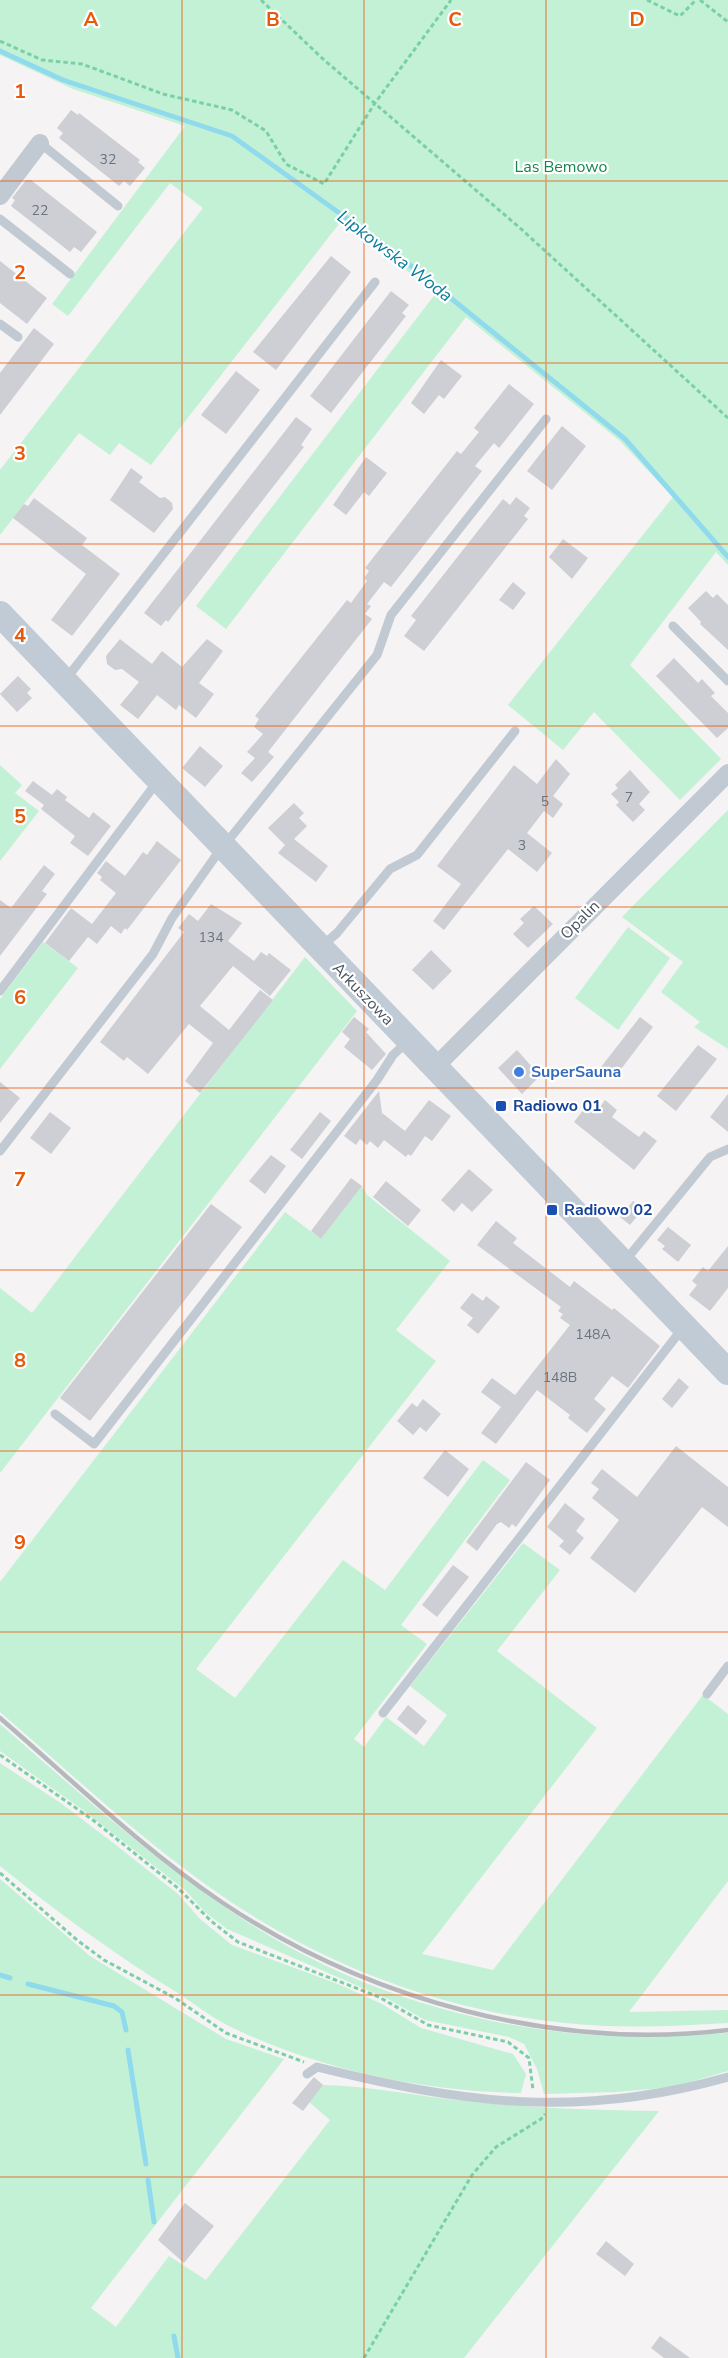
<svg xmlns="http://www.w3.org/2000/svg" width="728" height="2358" font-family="'Nunito Sans',sans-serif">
<rect width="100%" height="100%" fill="#f5f3f3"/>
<path fill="#c3f1d5" d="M 0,0 L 728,0 L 728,565 L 716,552 L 630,665 L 721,759 L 680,800 L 594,712 L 563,750 L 508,705 L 673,497 L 620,441 L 466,317 L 226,629 L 196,606 L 436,293 L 342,220 L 151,465 L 119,443 L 110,455 L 79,433 L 0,535 L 0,470 L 203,208 L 170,183 L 68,316 L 52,304 L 185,126 L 73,89 L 0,55 Z
M 0,765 L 22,785 L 15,793 L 39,811 L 0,861 Z
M 728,810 L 728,1049 L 694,1027 L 700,1022 L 661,992 L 683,962 L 622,917 Z
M 628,927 L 670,958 L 618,1030 L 575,998 Z
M 43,942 L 78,968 L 0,1069 L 0,999 Z
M 305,957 L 357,1011 L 0,1473 L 0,1288 L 32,1313 Z
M 362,1186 L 367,1195 L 450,1261 L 396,1330 L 436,1361 L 196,1669 L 235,1698 L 343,1560 L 385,1590 L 483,1460 L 510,1480 L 401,1625 L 427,1644 L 354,1739 L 364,1747 L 386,1717 L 424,1746 L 447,1715 L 410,1686 L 523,1543 L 560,1570 L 497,1651 L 597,1728 L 422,1954 L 493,1970 L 703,1695 L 728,1714 L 728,1881 L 629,2012 L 728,2010 L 728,2023 C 674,2026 619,2029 565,2023 C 436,2010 310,1960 205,1884 C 133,1832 67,1770 0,1712 L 0,1582 L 285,1212 L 321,1239 Z
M 0,1724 C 82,1795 163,1869 255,1927 C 345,1984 455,2020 561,2032 C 616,2039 672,2036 728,2033 L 728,2071 L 673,2087 L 616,2092 L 544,2094 L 537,2069 L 524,2044 L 509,2037 L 425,2020 L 388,1999 L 227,1929 L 205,1912 L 185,1890 L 83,1810 L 0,1751 Z
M 0,1763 L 62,1804 L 112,1842 L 178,1894 L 200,1919 L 232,1945 L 338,1984 L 382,2004 L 421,2028 L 513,2054 L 526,2074 L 521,2093 C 423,2091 325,2071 235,2029 C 213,2019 194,2003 173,1990 C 112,1953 56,1911 0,1866 Z
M 0,1879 L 90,1956 L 226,2039 L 284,2059 L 91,2308 L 116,2327 L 169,2256 L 206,2280 L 330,2120 L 309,2102 L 323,2085 C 368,2086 411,2095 456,2100 C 524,2108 590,2110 659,2111 L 464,2358 L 0,2358 Z"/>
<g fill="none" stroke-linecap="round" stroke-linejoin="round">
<path stroke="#90daee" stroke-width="5" d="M 0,51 L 63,80 L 232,136 L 395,253 L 625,439 L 728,557
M 0,1975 L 10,1978
M 28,1984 L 114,2006 L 122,2012 L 126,2030
M 128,2050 L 146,2164
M 148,2180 L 154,2222
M 174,2336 L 178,2358"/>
</g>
<path fill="#cdcfd5" d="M 71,110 L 78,115 L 79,113 L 140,160 L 138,162 L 145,168 L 130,186 L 124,181 L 119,186 L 59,138 L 63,133 L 57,128 Z
M 26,180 L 31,180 L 97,232 L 81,252 L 74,247 L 70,252 L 11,206 L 15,200 L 12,198 Z
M 331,256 L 351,272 L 276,370 L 253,352 Z
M 0,261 L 47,298 L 27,324 L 0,303 Z
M 391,291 L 409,305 L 402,313 L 406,316 L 331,413 L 310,396 Z
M 34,328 L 54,344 L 0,415 L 0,373 Z
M 441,360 L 462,376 L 444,399 L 439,395 L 424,414 L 411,403 Z
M 236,371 L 260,390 L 226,434 L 201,415 Z
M 509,384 L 534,404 L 499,448 L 494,443 L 475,466 L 482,471 L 391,587 L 384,582 L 367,604 L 371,606 L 365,614 L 372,619 L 268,752 L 274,757 L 252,782 L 241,773 L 255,758 L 247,752 L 263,734 L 254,727 L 259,719 L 255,716 L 347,600 L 351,603 L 367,581 L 364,578 L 369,571 L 365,568 L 457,451 L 461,454 L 479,432 L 474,428 Z
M 296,417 L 312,429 L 301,445 L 304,447 L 168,622 L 166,620 L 161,626 L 144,613 Z
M 562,426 L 586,446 L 552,490 L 527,471 Z
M 366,457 L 387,473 L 369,496 L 364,492 L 346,515 L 333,505 Z
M 131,468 L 143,477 L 139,482 L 160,498 L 165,497 L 172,503 L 173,509 L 154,533 L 110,500 Z
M 516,497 L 530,508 L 524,516 L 528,519 L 424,651 L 404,636 L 416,620 L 411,616 L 503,499 L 510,505 Z
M 34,498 L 87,538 L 82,545 L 120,574 L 72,636 L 51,620 L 86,574 L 13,518 L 24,504 L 28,506 Z
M 563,539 L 588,558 L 572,579 L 549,557 Z
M 513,582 L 526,593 L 513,610 L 499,600 Z
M 706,591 L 713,598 L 717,594 L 728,605 L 728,650 L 700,624 L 701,622 L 688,608 Z
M 120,639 L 152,664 L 162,651 L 182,667 L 207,639 L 223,651 L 199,683 L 214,694 L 196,718 L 179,705 L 176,710 L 157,695 L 138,719 L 120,705 L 139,682 L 122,669 L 115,670 L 107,664 L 106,656 Z
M 674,658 L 698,683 L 702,679 L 715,693 L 711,696 L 728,713 L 728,728 L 717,738 L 656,676 Z
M 18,676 L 31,689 L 27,693 L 32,698 L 17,712 L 0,694 Z
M 200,746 L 223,766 L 205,787 L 182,768 Z
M 556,759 L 570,774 L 553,796 L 563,804 L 553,818 L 544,811 L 527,833 L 552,853 L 537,872 L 508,849 L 444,930 L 433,921 L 461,884 L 437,866 L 514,765 L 537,784 Z
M 630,770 L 650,792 L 639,804 L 645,810 L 633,822 L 616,805 L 619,802 L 611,794 L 618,788 L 615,785 Z
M 33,781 L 52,795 L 57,789 L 67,797 L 65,800 L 89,818 L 93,812 L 111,826 L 88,856 L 70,843 L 75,836 L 41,809 L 44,805 L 25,791 Z
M 294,803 L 304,813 L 299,818 L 307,826 L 294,839 L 328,866 L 316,882 L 278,853 L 285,845 L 268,828 Z
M 157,841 L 181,860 L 127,930 L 125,928 L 121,934 L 111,926 L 97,944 L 88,937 L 69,961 L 45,943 L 71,908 L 92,924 L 116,893 L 100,880 L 102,877 L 97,873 L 106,861 L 125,876 L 143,852 L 147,855 Z
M 44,865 L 55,874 L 42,891 L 47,894 L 0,956 L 0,900 L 11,908 Z
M 211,904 L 242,923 L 228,941 L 254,961 L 261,952 L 267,956 L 269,953 L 291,970 L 270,996 L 233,966 L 200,1006 L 229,1030 L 260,990 L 273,1000 L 200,1093 L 185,1081 L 213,1043 L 189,1024 L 148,1074 L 127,1057 L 124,1061 L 100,1042 L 184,932 L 178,928 L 189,914 L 198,921 Z
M 534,906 L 553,924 L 528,948 L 513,934 L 524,923 L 520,919 Z
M 431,950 L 452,971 L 433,990 L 412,970 Z
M 354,1017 L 369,1029 L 366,1032 L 386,1054 L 372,1070 L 344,1047 L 350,1039 L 342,1032 Z
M 640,1017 L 653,1027 L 615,1077 L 601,1067 Z
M 698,1045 L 717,1059 L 676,1111 L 657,1096 Z
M 517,1050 L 540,1076 L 522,1094 L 498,1068 Z
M 0,1082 L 20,1098 L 0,1123 Z
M 379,1091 L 382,1113 L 405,1131 L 429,1100 L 451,1116 L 432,1141 L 425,1136 L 411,1156 L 408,1154 L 406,1157 L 384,1140 L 378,1148 L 370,1141 L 367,1145 L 360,1139 L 356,1145 L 344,1136 Z
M 728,1094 L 728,1132 L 710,1117 Z
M 591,1100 L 600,1107 L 605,1100 L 617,1110 L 612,1117 L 639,1137 L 644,1131 L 657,1141 L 634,1170 L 574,1122 Z
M 50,1112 L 71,1128 L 51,1154 L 30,1138 Z
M 320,1112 L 331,1121 L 302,1159 L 290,1150 Z
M 271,1155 L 286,1166 L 265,1194 L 249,1181 Z
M 469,1169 L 493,1190 L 472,1212 L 462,1203 L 454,1212 L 441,1200 Z
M 351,1178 L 362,1186 L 321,1239 L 311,1231 Z
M 386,1181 L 421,1210 L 408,1226 L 373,1197 Z
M 633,1201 L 643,1209 L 630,1225 L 620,1217 Z
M 211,1204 L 242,1227 L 90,1421 L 60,1398 Z
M 496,1221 L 517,1238 L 513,1243 L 570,1287 L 574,1281 L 612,1310 L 614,1308 L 660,1346 L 628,1388 L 612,1376 L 594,1399 L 606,1409 L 587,1433 L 568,1418 L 570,1415 L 537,1390 L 496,1444 L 481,1433 L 501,1407 L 481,1392 L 492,1378 L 515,1395 L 570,1325 L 560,1318 L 563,1314 L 558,1311 L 561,1307 L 477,1245 Z
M 668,1227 L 691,1245 L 678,1262 L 662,1249 L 665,1246 L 657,1240 Z
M 728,1246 L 728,1288 L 710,1311 L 689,1295 L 697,1285 L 692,1281 L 703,1267 L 708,1271 Z
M 472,1293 L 483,1301 L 486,1296 L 500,1307 L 478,1334 L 467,1325 L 473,1318 L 460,1308 Z
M 679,1378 L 689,1387 L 672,1408 L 662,1399 Z
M 423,1399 L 441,1414 L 426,1432 L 420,1427 L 413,1435 L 397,1421 L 412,1403 L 417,1407 Z
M 676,1446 L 728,1487 L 728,1527 L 702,1507 L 635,1593 L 590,1558 L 619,1520 L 592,1498 L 599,1489 L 591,1483 L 602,1469 L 637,1497 Z
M 445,1450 L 469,1469 L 448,1497 L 423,1478 Z
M 526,1462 L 550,1480 L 516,1527 L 512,1524 L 509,1528 L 501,1522 L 497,1524 L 477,1551 L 466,1542 Z
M 565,1503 L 585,1519 L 576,1531 L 584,1538 L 570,1555 L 559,1546 L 564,1541 L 547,1527 Z
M 453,1565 L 469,1577 L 437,1617 L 422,1605 Z
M 408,1705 L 427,1721 L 416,1735 L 397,1719 Z
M 314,2077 L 323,2085 L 303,2111 L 292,2103 Z
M 185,2203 L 214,2226 L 184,2263 L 158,2240 Z
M 606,2241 L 634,2264 L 625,2276 L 596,2254 Z
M 660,2336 L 690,2358 L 664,2358 L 651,2348 Z"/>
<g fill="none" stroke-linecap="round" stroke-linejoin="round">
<path stroke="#7ad0a6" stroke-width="3" stroke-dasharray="4.5 3" stroke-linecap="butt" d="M 261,0 L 323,59 L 520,228 L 728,418
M 647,0 L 680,16 L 696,0
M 700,0 L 728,22
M 0,41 L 42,60 L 82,64 L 163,94 L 232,110 L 266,131 L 286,164 L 324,184 L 375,103 L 451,0
M 0,1755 L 93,1820 L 179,1889 L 211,1921 L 238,1942 L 379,1997 L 428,2025 L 508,2042 L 529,2058 L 533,2090
M 0,1873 L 77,1940 L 104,1960 L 175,1998 L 226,2033 L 304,2062
M 364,2358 L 472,2175 L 496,2147 L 541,2119 L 545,2114"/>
<path stroke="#c1cad2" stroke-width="9" d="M 40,143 L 118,206
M 0,219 L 70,274
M 0,324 L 18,337
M 673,626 L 728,681
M 66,679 L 375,282
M 322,946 L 337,933 L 390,869 L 417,855 L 515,731
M 0,991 L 157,782
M 0,1151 L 153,954 L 172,918 L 215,857 L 377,655 L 391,615 L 546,419
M 625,1261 L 710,1157 L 728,1149
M 55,1414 L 94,1444 L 377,1080 L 393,1055 L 407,1042
M 707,1694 L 728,1666
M 383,1713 L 682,1329
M 307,2074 L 317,2067 C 465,2104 579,2119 728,2077"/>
<path stroke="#c1cad2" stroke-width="18" d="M 0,196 L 40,143
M 434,1068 L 728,773"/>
<path stroke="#c1cbd6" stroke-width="26" d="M 0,614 L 728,1372"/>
<path stroke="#b5b8bd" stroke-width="4.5" d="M 0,1718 C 73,1781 144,1850 223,1903 C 368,2000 554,2051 728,2030"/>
</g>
<path fill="none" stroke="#e8590c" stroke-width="1.5" stroke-opacity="0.55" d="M 182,0 L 182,2358M 364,0 L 364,2358M 546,0 L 546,2358M 0,181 L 728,181M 0,363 L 728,363M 0,544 L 728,544M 0,726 L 728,726M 0,907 L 728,907M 0,1088 L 728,1088M 0,1270 L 728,1270M 0,1451 L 728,1451M 0,1632 L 728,1632M 0,1814 L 728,1814M 0,1995 L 728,1995M 0,2177 L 728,2177"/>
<circle fill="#3f7fe0" stroke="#fff" stroke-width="2" cx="519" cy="1072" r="6"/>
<g fill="#1a4fb4" stroke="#fff" stroke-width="2">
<rect x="495" y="1100" width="12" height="12" rx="3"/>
<rect x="546" y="1204" width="12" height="12" rx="3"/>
</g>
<g text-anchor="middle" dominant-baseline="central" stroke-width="4.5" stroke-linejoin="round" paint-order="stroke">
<g font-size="14" fill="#6b747e">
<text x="108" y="159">32</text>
<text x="40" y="210">22</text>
<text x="629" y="797">7</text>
<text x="545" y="801">5</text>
<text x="522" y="845">3</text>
<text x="211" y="937">134</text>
<text x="593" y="1334">148A</text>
<text x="560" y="1377">148B</text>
</g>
<g font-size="16" fill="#17864f" stroke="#fff">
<text x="561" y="167">Las Bemowo</text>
</g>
<g font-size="16" fill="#4a5661" stroke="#fff">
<text transform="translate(580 920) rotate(-45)">Opalin</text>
<text transform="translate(363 994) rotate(46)">Arkuszowa</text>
</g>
<g font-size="16" font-weight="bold" fill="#366cbe" stroke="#fff" text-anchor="start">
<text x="531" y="1072">SuperSauna</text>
</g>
<g font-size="16" font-weight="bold" fill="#164399" stroke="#fff" text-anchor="start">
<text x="513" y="1106">Radiowo 01</text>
<text x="564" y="1210">Radiowo 02</text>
</g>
<g font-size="18" font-style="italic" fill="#0c7c9b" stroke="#fff">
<text transform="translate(395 256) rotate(37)">Lipkowska Woda</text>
</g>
</g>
<g font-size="20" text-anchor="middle" font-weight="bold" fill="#e8590c" stroke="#fff" stroke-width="4.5" stroke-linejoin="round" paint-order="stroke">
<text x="91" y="26">A</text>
<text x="273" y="26">B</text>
<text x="455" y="26">C</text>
<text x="637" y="26">D</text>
<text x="20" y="98">1</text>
<text x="20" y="279">2</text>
<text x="20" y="460">3</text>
<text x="20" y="642">4</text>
<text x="20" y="823">5</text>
<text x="20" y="1004">6</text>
<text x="20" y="1186">7</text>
<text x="20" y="1367">8</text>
<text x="20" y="1549">9</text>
</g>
</svg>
